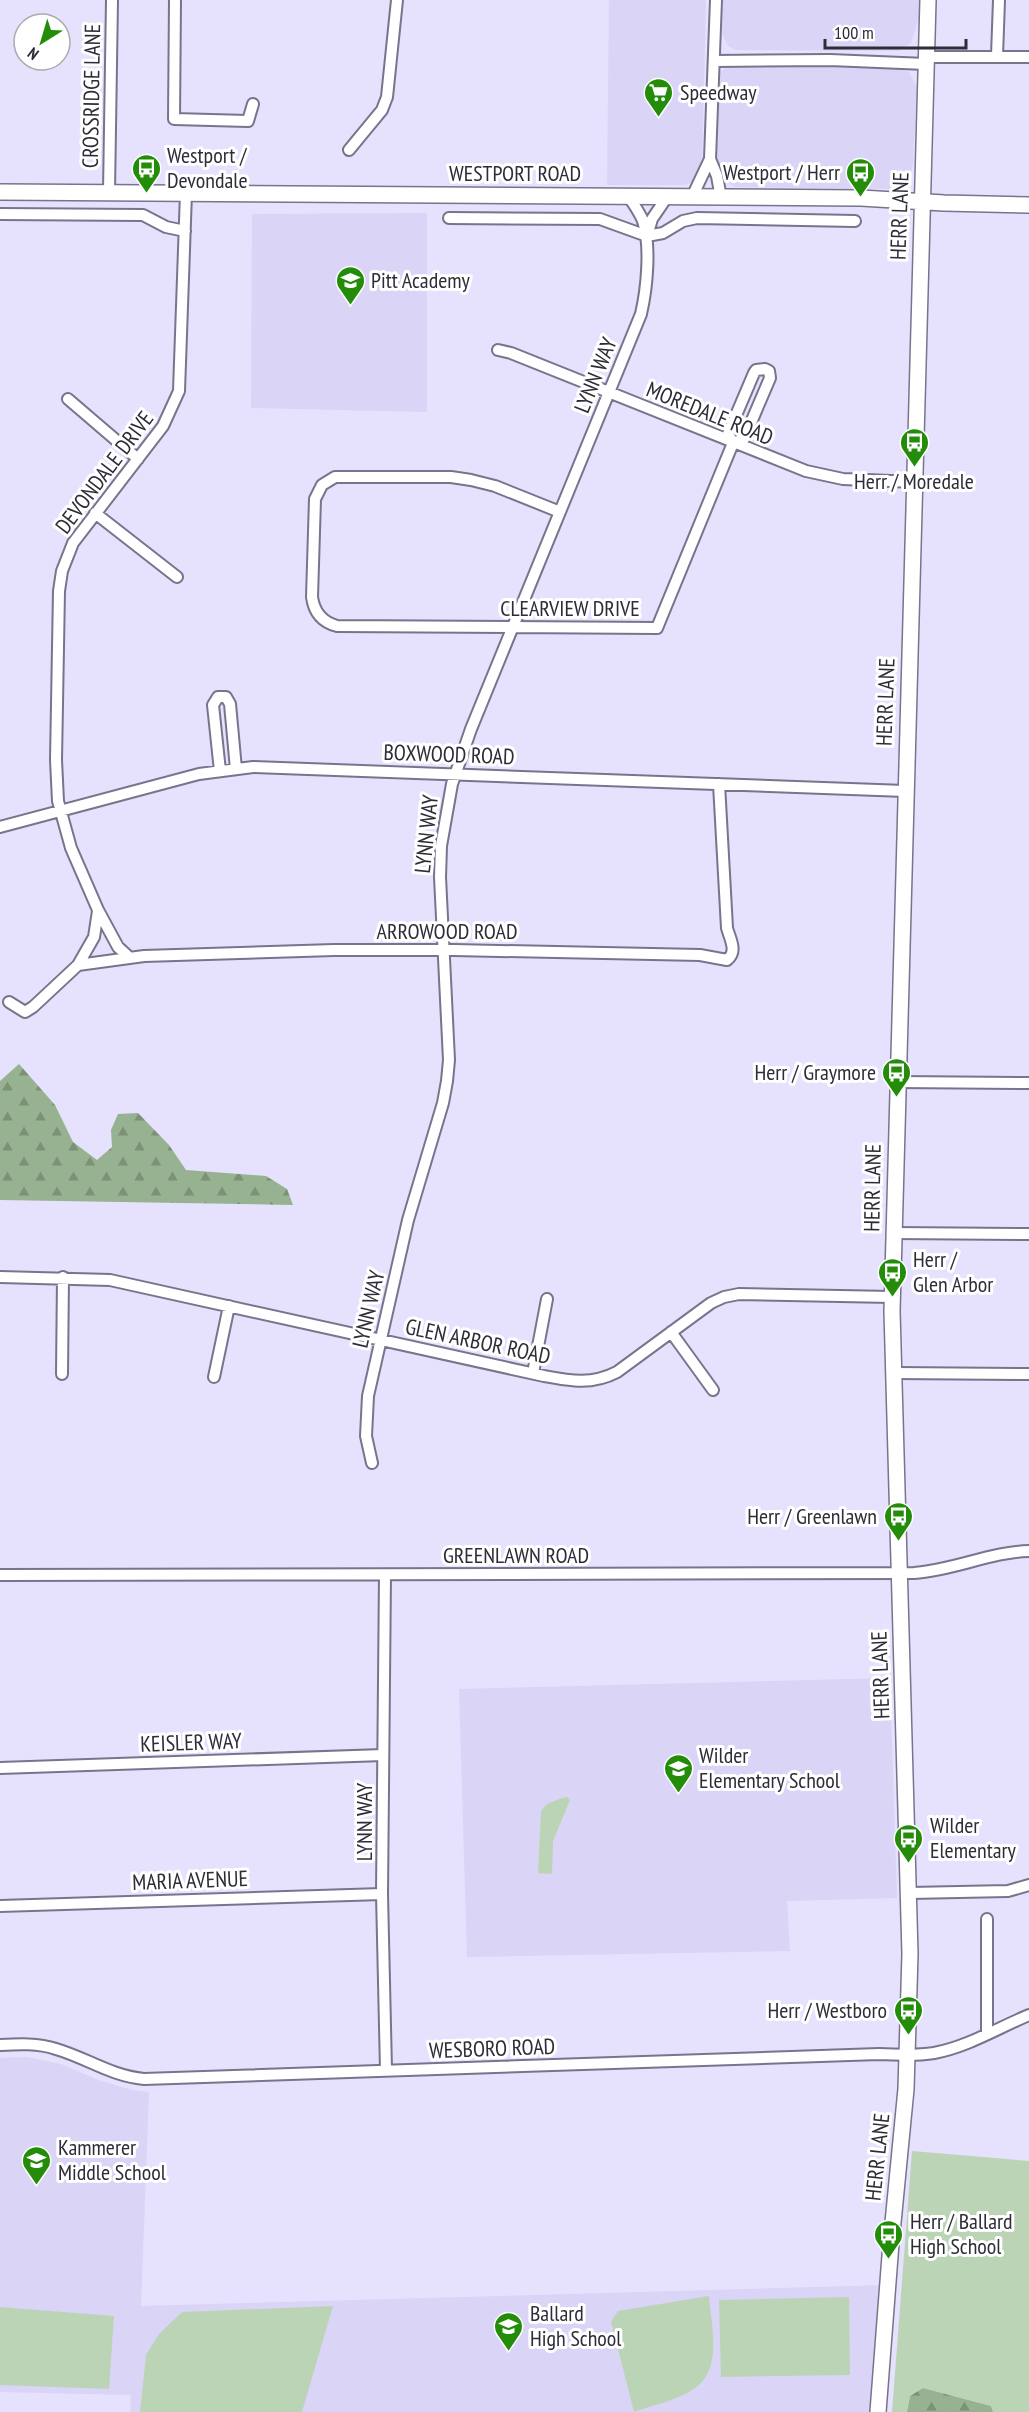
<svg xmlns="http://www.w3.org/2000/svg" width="1029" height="2412" font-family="'PT Sans Narrow',sans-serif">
<defs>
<pattern id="forest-firs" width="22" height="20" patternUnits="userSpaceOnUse" patternTransform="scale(1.5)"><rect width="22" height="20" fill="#97b290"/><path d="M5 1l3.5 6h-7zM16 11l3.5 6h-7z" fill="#7c9176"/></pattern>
</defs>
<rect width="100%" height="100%" fill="#e6e1fd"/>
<path fill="#dad4f6" d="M 609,0 L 706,0 L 702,167 L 695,180 L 686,185 L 607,185 Z
M 722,0 L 921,0 L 921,11 L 911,43 L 899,51 L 735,50 L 728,46 L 721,31 Z
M 885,66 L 909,72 L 917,87 L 913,165 L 907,184 L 899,189 L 735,187 L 727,182 L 719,170 L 717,159 L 717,87 L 719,74 L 725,68 Z
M 427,213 L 427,412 L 251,408 L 252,214 Z
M 890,1678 L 897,1898 L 787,1901 L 790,1951 L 467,1957 L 459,1689 Z
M 27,2057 L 61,2064 L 101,2081 L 132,2090 L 149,2092 L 141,2306 L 888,2285 L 877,2412 L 130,2412 L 131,2395 L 0,2392 L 0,2058 Z"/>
<path fill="#bcd4b6" d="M 562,1798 L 567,1797 L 570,1800 L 553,1841 L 552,1874 L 538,1873 L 541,1811 L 547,1804 Z
M 912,2151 L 1029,2161 L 1029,2412 L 993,2412 L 991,2406 L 923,2388 L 910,2396 L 907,2412 L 892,2412 Z
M 709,2296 C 711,2325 723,2368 695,2388 C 679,2400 653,2405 634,2412 L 611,2322 L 618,2311 Z
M 849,2297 L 850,2375 L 721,2377 L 719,2300 Z
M 333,2306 L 302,2412 L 140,2412 L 146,2355 L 159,2334 L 182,2312 Z
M 0,2307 L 114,2316 L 109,2389 L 0,2385 Z"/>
<path fill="url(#forest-firs)" d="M 19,1064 L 55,1105 L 73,1142 L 97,1160 L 112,1147 L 111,1130 L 118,1114 L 138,1113 L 169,1145 L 186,1170 L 266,1176 L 287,1189 L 293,1205 L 0,1200 L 0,1081 Z
M 923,2388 L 991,2406 L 993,2412 L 907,2412 L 910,2396 Z"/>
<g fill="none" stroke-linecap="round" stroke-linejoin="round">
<defs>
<path id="street" d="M 175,0 L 174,119 L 248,121 L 253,104
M 997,56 L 999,0
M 926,57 L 1029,57
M 715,61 L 830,60 L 926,64
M 349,150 L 382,110 L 387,97 L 397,0
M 710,159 L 717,176 L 721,198
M 109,192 L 112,0
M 692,197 L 710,159 L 716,0
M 0,214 L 143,215 L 166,227 L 185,231
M 449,218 L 600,219 L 647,236 L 663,233 L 683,221 L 697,218 L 855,221
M 647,236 L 652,219 L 667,197
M 498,350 L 511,353 L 806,471 L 843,479 L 914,482
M 765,369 L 769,371 L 770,378 L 744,439 L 733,443 L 728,434 L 754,373 L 756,370 Z
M 68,399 L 138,459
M 560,512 L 495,486 L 471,480 L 451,477 L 335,477 L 322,485 L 315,499 L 312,597 C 314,612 322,622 337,626 L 657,628 L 733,443
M 95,513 L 177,577
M 220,771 L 213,705 L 218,697 L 226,697 L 230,704 L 236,769
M 0,827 L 199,774 L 253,767 L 905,791
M 130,958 L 118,947 L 98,910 L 71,848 L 58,801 L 56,760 L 59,591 L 62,571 L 73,543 L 163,426 L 179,391 L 186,193
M 78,965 L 94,937 L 98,911
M 9,1002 L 25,1012 L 33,1007 L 78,965 L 144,956 L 334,950 L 454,950 L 700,955 L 727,960 C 738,952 730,939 727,928 L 719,784
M 897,1082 L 1029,1083
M 893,1233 L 1029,1234
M 0,1277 L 110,1280 L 544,1376 C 571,1381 592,1385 617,1372 L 711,1303 L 724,1297 L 739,1294 L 892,1297
M 671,1332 L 713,1390
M 533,1373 L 547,1299
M 894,1373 L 1029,1374
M 62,1374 L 63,1277
M 214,1377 L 229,1306
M 372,1463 L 366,1436 L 368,1396 L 408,1220 L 443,1103 L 447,1081 L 449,1060 L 440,877 L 441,846 L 452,784 L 471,729 L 641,314 C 647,288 651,246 643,221 C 640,213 634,205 629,197
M 0,1575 L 914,1573 C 955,1570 990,1552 1029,1551
M 385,1575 L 382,1894 L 386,2070
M 0,1768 L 383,1755
M 910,1893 L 1008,1891 L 1029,1885
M 0,1906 L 382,1894
M 987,2033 L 987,1919
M 0,2045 C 19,2044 38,2043 56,2049 C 87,2058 111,2076 144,2079 L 879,2054 C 897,2055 916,2056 934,2053 C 967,2047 998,2028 1029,2015"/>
<path id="secondary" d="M 0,192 L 861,198 L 944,203 L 1029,205
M 878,2412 L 891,2243 L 906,2089 L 910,1954 L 892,1311 L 928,0"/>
</defs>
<use href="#street" stroke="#78748c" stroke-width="14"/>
<use href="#secondary" stroke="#78748c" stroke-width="18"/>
<use href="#street" stroke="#fff" stroke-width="10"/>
<use href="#secondary" stroke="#fff" stroke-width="15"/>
</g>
<defs>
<symbol id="supermarket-pin" viewBox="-11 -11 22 30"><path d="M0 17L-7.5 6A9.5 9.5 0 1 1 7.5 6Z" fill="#238c09" stroke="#fff"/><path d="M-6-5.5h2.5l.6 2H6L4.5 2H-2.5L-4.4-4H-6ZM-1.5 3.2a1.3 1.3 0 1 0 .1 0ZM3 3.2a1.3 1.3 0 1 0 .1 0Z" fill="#fff"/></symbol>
<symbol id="bus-pin" viewBox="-11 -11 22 30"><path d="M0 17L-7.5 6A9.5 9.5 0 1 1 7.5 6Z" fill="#238c09" stroke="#fff"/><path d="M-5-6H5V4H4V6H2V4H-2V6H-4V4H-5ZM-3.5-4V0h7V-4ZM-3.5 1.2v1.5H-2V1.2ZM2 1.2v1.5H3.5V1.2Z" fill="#fff"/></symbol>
<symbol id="school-pin" viewBox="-11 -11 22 30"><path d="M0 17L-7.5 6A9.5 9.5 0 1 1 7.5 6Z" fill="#238c09" stroke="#fff"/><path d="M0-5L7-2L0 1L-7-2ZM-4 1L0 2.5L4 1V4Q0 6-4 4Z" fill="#fff"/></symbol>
</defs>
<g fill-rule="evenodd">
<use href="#supermarket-pin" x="642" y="76" width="33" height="45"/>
<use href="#bus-pin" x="130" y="152" width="33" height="45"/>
<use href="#bus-pin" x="844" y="156" width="33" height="45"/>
<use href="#school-pin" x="334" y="264" width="33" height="45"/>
<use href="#bus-pin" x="898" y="426" width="33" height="45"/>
<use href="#bus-pin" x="880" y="1056" width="33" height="45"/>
<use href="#bus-pin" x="876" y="1256" width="33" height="45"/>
<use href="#bus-pin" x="882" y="1500" width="33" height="45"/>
<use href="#school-pin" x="662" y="1752" width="33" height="45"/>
<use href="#bus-pin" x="892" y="1822" width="33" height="45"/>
<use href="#bus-pin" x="892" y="1994" width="33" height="45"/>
<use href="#school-pin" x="20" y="2144" width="33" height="45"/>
<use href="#bus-pin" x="872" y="2218" width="33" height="45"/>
<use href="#school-pin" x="492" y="2310" width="33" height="45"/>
</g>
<g text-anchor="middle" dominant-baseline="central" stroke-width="6" stroke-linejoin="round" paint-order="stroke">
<g font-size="22" fill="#2e2c37" stroke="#fff" text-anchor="start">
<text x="680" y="92">Speedway</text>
<text x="167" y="155">Westport /<tspan x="167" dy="25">Devondale</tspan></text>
<text x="840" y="172" text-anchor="end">Westport / Herr</text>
<text x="371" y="280">Pitt Academy</text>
<text x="914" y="481" text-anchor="middle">Herr / Moredale</text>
<text x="876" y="1072" text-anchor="end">Herr / Graymore</text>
<text x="913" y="1259">Herr /<tspan x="913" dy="25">Glen Arbor</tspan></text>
<text x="877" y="1516" text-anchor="end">Herr / Greenlawn</text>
<text x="699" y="1755">Wilder<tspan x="699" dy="25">Elementary School</tspan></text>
<text x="930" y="1825">Wilder<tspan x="930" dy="25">Elementary</tspan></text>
<text x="887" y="2010" text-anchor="end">Herr / Westboro</text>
<text x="58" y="2147">Kammerer<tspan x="58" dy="25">Middle School</tspan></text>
<text x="910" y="2221">Herr / Ballard<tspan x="910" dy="25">High School</tspan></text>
<text x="530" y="2313">Ballard<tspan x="530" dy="25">High School</tspan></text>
</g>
<g font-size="22" fill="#2e2c37" stroke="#fff">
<text transform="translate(91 96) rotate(-89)">CROSSRIDGE LANE</text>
<text x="515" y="173">WESTPORT ROAD</text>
<text transform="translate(899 216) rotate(-88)">HERR LANE</text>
<text transform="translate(595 375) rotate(-68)">LYNN WAY</text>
<text transform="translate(710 413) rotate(22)">MOREDALE ROAD</text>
<text transform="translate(104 472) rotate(-53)">DEVONDALE DRIVE</text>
<text x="570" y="608">CLEARVIEW DRIVE</text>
<text transform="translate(885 702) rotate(-88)">HERR LANE</text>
<text transform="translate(449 754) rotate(2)">BOXWOOD ROAD</text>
<text transform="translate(426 834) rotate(-84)">LYNN WAY</text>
<text x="447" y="931">ARROWOOD ROAD</text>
<text transform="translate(872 1188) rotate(-89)">HERR LANE</text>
<text transform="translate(368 1309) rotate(-77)">LYNN WAY</text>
<text transform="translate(478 1341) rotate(12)">GLEN ARBOR ROAD</text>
<text x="516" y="1555">GREENLAWN ROAD</text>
<text transform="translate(880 1675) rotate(-92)">HERR LANE</text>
<text transform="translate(191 1742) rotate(-2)">KEISLER WAY</text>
<text transform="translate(364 1822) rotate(-90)">LYNN WAY</text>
<text transform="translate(190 1880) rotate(-2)">MARIA AVENUE</text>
<text transform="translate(492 2048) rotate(-2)">WESBORO ROAD</text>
<text transform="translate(877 2157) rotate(-84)">HERR LANE</text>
</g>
</g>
<g transform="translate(42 42) rotate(217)"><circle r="28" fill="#ffffff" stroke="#ababaf" stroke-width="1.5"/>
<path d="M0-4.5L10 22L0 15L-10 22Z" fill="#238c09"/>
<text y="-9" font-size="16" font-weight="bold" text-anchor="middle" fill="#2e2c37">N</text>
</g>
<path d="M825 39v9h141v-9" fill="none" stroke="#2e2c37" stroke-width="3"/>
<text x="834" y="39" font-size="18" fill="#2e2c37" stroke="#ffffff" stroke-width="4.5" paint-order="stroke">100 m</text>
</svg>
